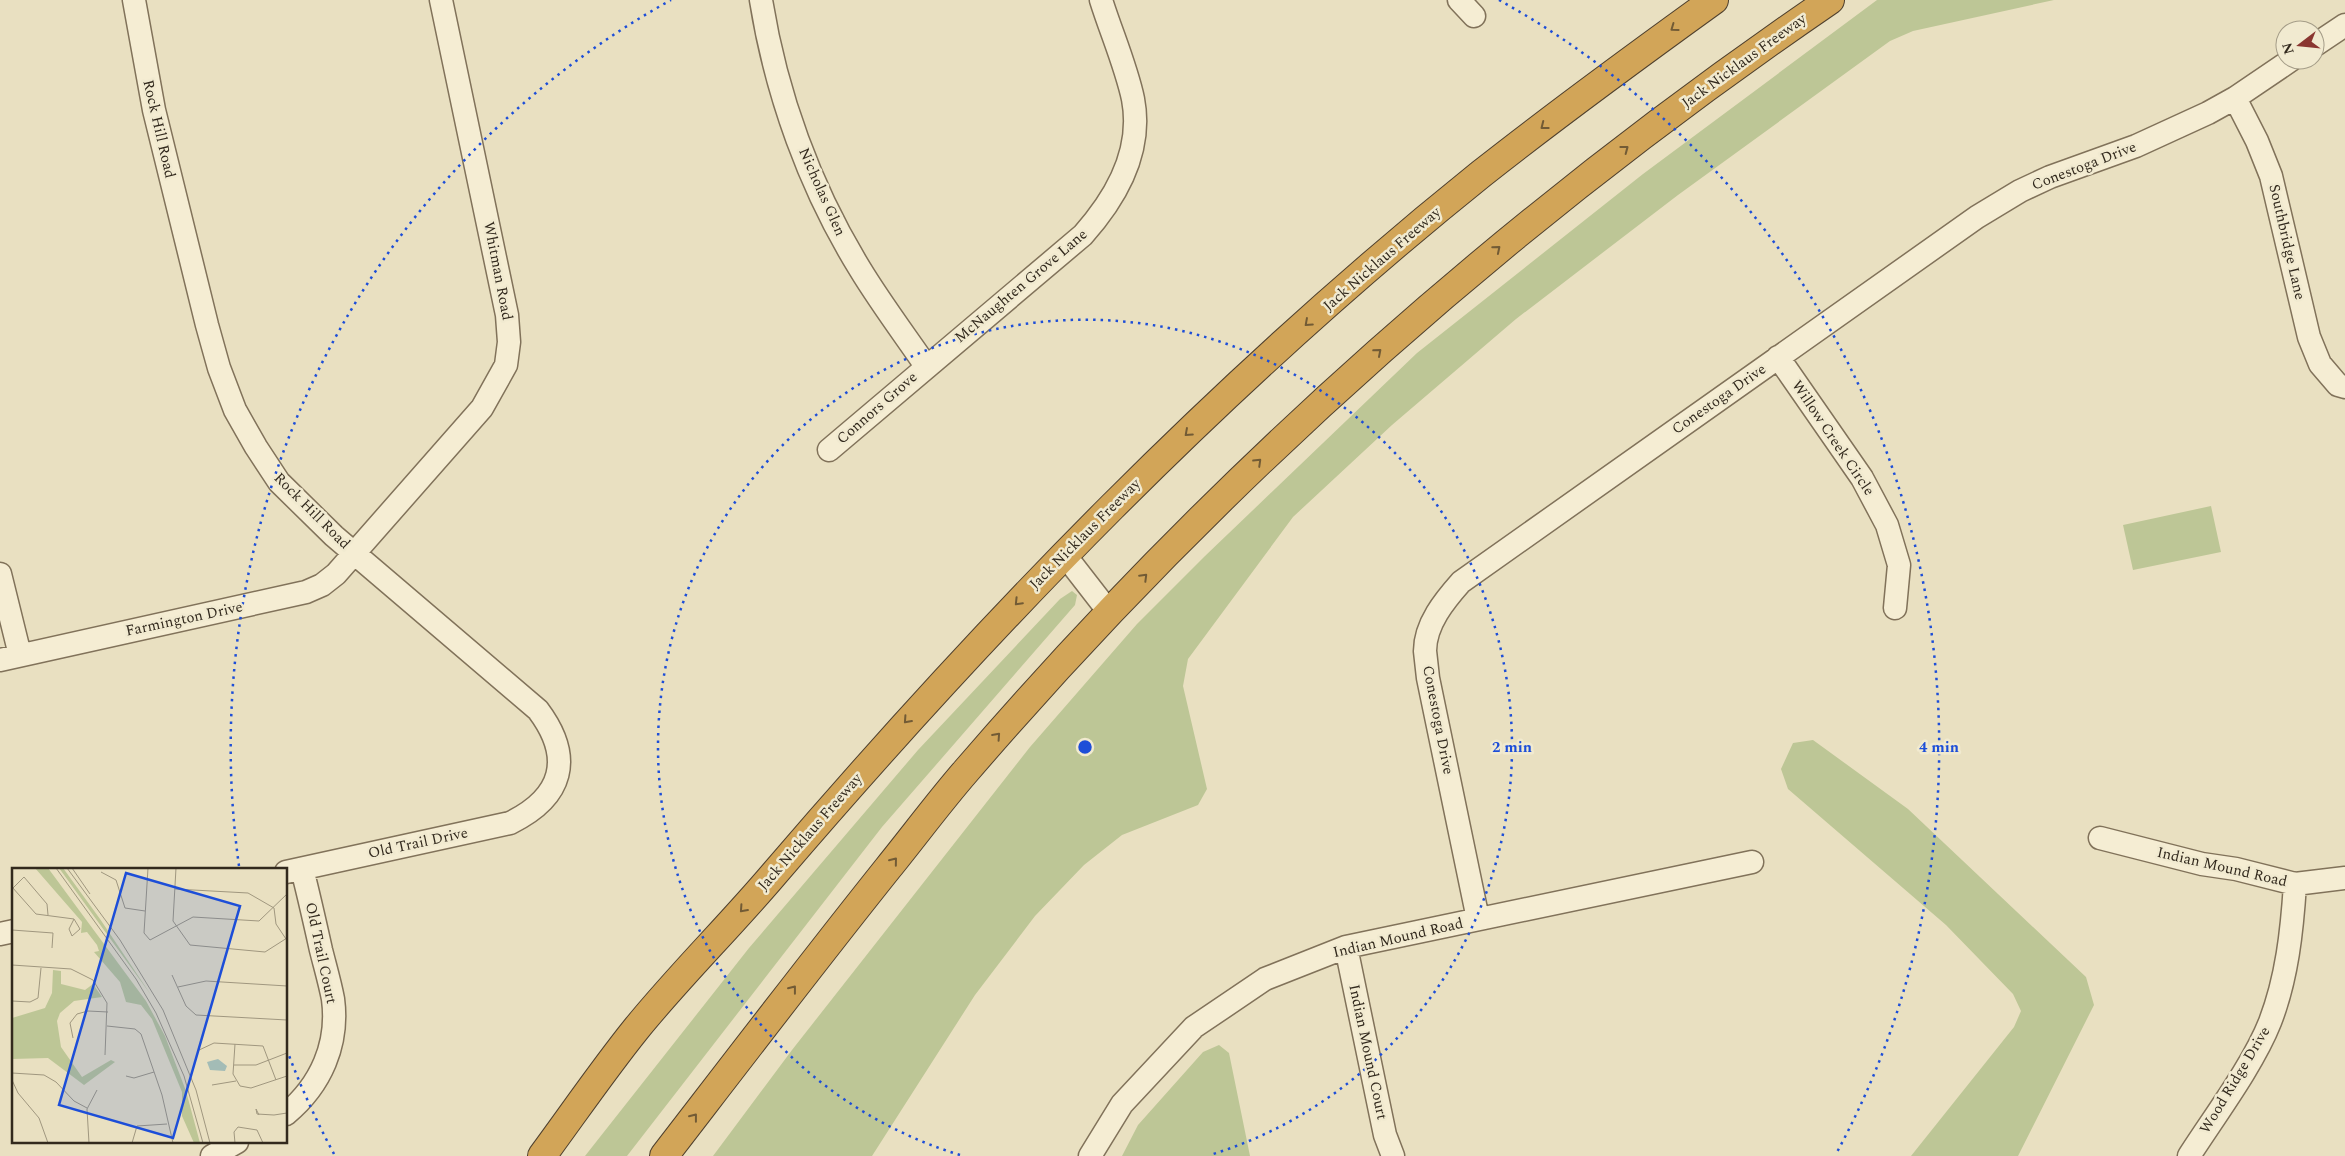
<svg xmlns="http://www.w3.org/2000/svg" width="2345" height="1156" font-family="Spectral,serif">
<rect width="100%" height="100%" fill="#e9e0c1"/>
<path fill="#bdc696" d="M 1877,0 L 2054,0 L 1913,31 L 1890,41 L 1678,195 L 1516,319 L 1392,425 L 1293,517 L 1188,659 L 1183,686 L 1207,789 L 1198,805 L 1122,835 L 1084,865 L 1035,916 L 975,995 L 872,1156 L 713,1156 L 792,1050 L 1030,747 L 1137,624 L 1205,556 L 1417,353 L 1643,174 Z
M 2211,506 L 2221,552 L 2133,570 L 2123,525 Z
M 1072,591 L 1077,595 L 1075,605 L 882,827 L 627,1156 L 585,1156 L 749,948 L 918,750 L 1060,599 Z
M 1813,740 L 1908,809 L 2086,977 L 2094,1005 L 2018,1156 L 1911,1156 L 2014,1027 L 2021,1011 L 2013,994 L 1946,925 L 1788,789 L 1781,769 L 1793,743 Z
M 1219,1045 L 1229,1053 L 1250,1156 L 1122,1156 L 1138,1125 L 1203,1052 Z"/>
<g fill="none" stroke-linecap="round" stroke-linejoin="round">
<defs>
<path id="minor" d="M 134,0 L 154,110 L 207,325 L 219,368 L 235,410 L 256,447 L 279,482 L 334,536 L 538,710 C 574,758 563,797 510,823 L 286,872
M 761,0 C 776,94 810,188 860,269 C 880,302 904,334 926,366
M 1459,0 L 1474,16
M 2315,45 L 2345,25
M 2235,98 L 2257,141 L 2271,176 L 2309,337 L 2320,364 L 2338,385 L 2345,387
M 1778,357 L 1862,478 L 1887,525 L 1899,565 L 1895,608
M 829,450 L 1083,235 C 1116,198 1143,151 1133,99 C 1126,66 1111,32 1101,0
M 1064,554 L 1109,612
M 0,574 L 20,655
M 0,660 L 306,592 L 322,585 L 336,574 L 482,408 L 506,365 L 509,342 L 507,315 L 441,0
M 2100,838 L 2202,864 L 2236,869 L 2295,884 L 2345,878
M 1478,919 L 1428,678 C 1427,669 1426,660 1425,651 C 1425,624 1445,600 1461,582 L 1977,217 L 2020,191 L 2050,177 L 2136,146 L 2208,113 L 2235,98 L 2291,60
M 0,934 L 14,931
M 1346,947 L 1385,1135 L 1393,1156
M 286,1114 C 321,1085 339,1044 333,999 C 330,983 325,966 321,950 C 315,923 309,896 302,869
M 212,1156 L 237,1142
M 1090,1156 L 1122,1104 L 1194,1027 L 1265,979 L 1346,947 L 1752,862
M 2189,1156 C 2214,1117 2253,1065 2270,1022 C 2287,978 2292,931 2295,884"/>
<path id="highway" d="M 542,1156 C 573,1114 603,1070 636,1029 C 679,976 729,927 774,874 C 990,622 1222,382 1481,174 C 1557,114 1635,57 1714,0
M 664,1156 C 738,1060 812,963 888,868 C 914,836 939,802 966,771 C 1219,477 1510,219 1830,0"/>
</defs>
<use href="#minor" stroke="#81725a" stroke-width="25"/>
<use href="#highway" stroke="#4f402e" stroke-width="30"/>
<use href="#minor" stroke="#f5edd3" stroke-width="22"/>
<use href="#highway" stroke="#d2a558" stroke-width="28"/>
</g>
<defs><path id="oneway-chevron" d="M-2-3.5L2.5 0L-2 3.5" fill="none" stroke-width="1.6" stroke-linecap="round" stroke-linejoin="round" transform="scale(1.25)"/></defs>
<g stroke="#725b35">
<use href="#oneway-chevron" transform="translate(1674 28) rotate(144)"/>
<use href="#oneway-chevron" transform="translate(1544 126) rotate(142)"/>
<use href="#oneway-chevron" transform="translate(1625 149) rotate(-37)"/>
<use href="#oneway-chevron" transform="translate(1497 249) rotate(-40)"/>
<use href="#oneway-chevron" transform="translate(1308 323) rotate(138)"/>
<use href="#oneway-chevron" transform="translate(1378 352) rotate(-41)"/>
<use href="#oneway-chevron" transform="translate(1188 433) rotate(138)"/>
<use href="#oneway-chevron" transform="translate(1258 462) rotate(-44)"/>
<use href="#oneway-chevron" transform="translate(1144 577) rotate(-45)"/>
<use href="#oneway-chevron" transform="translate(1018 602) rotate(134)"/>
<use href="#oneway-chevron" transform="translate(907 720) rotate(132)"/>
<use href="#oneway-chevron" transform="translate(997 736) rotate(-48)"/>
<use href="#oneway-chevron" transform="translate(894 861) rotate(-51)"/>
<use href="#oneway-chevron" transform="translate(743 909) rotate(132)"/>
<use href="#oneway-chevron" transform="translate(793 989) rotate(-52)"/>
<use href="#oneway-chevron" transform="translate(694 1117) rotate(-52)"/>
</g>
<g fill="none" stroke="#1d4ed8" stroke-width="2.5" stroke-dasharray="2.5 5">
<path d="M960 1155A427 427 0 1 1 1210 1155"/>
<path d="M334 1154A854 854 0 0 1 288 1053M239 866A854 854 0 0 1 671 0M1499 0A854 854 0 0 1 1836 1154"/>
</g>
<g text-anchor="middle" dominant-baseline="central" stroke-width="5" stroke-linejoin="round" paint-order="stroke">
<g font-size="15" fill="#32291d" stroke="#f1ead0">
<text transform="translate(1744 61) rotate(-36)">Jack Nicklaus Freeway</text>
<text transform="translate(159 129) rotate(77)">Rock Hill Road</text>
<text transform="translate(2084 166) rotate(-21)">Conestoga Drive</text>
<text transform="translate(822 192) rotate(66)">Nicholas Glen</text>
<text transform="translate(2287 242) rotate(77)">Southbridge Lane</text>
<text transform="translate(1382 259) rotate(-41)">Jack Nicklaus Freeway</text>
<text transform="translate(498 271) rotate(79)">Whitman Road</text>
<text transform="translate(1021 286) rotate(-40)">McNaughten Grove Lane</text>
<text transform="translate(1719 399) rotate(-35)">Conestoga Drive</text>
<text transform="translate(877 408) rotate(-41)">Connors Grove</text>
<text transform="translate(1833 438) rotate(56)">Willow Creek Circle</text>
<text transform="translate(312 511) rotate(45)">Rock Hill Road</text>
<text transform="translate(1085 534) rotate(-45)">Jack Nicklaus Freeway</text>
<text transform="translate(184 619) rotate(-12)">Farmington Drive</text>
<text transform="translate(1438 720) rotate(79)">Conestoga Drive</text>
<text transform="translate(810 832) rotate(-49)">Jack Nicklaus Freeway</text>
<text transform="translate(418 843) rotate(-12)">Old Trail Drive</text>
<text transform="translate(2222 867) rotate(13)">Indian Mound Road</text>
<text transform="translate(1398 938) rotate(-13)">Indian Mound Road</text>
<text transform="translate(321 953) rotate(78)">Old Trail Court</text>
<text transform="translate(1368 1052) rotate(78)">Indian Mound Court</text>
<text transform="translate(2235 1080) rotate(-59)">Wood Ridge Drive</text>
</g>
</g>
<g transform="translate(12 868)">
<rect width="275" height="275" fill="#e9e0c1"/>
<path d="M 23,0 L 36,0 L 134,133 L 153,168 L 174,223 L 188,275 L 182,275 L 170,248 L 170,224 L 140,151 L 129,137 L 114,134 L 108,114 L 82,84 L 87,83 L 85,77 L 75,64 L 69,65 L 70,54 ZM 47,0 L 51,0 L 88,51 L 139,127 ZM 41,102 L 49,103 L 49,116 L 73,122 L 81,116 L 90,129 L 62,133 L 48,145 L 45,153 L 49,179 L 70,209 L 99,192 L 103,194 L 72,217 L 36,190 L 0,191 L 0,150 L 33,140 L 40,125 Z" fill="#bdc696"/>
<path d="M 206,191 L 215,198 L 213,203 L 198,202 L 195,194 Z" fill="#a3bcb6"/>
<path fill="none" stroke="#a0977f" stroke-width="1" d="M 44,0 L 124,111 L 144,145 L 172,208 L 191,275M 55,0 L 108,72 L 151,142 L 184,222 L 198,275M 60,0 L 78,26M 136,0 L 132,65 L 138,72 L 181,49 L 247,53 L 275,26M 164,0 L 161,53 L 178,77 L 253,84 L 275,70M 89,4 L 104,12 L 113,40 L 133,43M 0,19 L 24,46 L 62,51M 1,20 L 12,9 L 35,36 L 36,47M 163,21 L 236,25 L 262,40M 262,40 L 264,56 L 274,71M 62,51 L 68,61 L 60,68 L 57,61 ZM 0,62 L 41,65 L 40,80M 0,97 L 59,101 L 81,112 L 95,135 L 93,187M 160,107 L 174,138 L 184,147 L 275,152M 166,119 L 194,113 L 275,118M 0,133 L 18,134 L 26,130 L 29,100M 95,158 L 123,161 L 129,166 L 150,227 L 161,275M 61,170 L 58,155 L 65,146 L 76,143 L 96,144M 223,176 L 221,206 L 228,218 L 239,220 L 275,208M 185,183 L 202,175 L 251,178 L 264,212M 222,197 L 244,197 L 275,185M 0,205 L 32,207 L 44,214 L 62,233 L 75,240M 114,208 L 122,210 L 142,204M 0,212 L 6,225 L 27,250 L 36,275M 200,217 L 224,213M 247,247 L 244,241 L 245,246 L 262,247 L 275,245M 77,275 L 75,241 L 85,222M 120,275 L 125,258 L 155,256M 223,275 L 222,264 L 226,259 L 245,262 L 251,275"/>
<path fill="#1d4ed8" fill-opacity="0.15" stroke="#1d4ed8" stroke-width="2.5" d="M 114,5 L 228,38 L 161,270 L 47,237 Z"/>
<rect width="275" height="275" fill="none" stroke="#32291d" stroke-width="2.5"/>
</g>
<circle cx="1085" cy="747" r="8" fill="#1d4ed8" stroke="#f1ead0" stroke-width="2.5"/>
<g font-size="15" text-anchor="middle" font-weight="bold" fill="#1d4ed8" stroke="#f1ead0" stroke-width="5" stroke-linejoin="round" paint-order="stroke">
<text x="1512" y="752">2 min</text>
<text x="1939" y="752">4 min</text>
</g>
<g transform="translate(2300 45) rotate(254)"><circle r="24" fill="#f1ead0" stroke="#a59d88"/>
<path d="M0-4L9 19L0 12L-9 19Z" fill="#8a3630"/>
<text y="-8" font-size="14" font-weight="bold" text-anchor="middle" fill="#32291d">N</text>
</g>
</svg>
